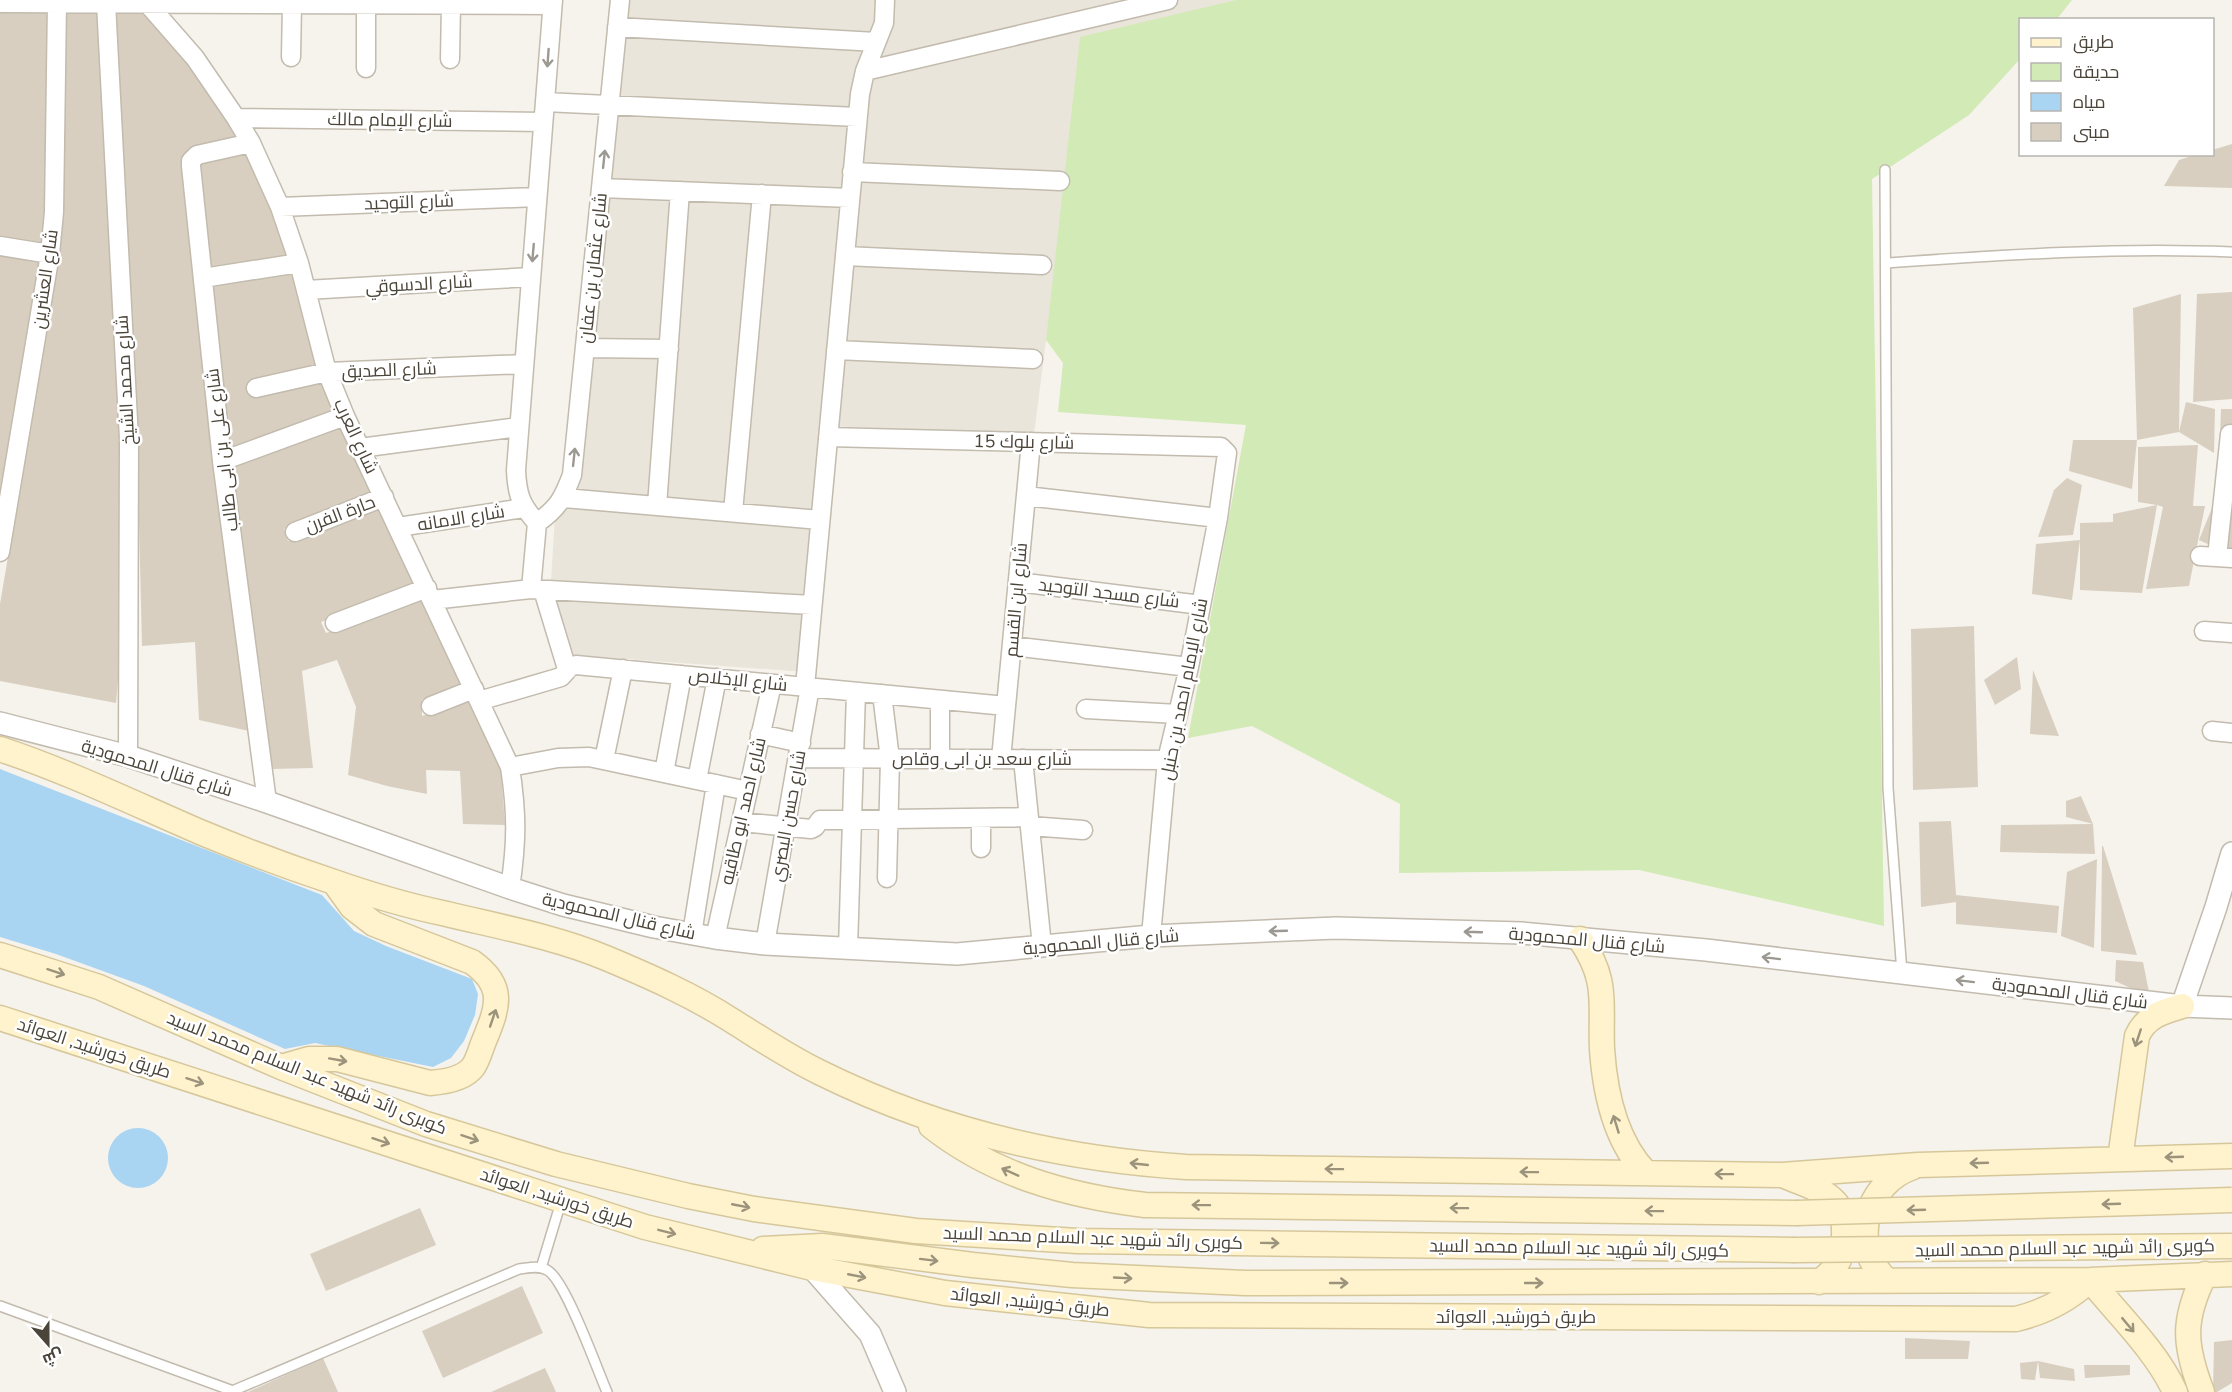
<svg xmlns="http://www.w3.org/2000/svg" width="2232" height="1392" font-family="'Nunito Sans',Cairo,sans-serif">
<rect width="100%" height="100%" fill="#f6f3ec"/>
<path fill="#eae5da" d="M 630,0 L 1267,0 L 1084,45 L 1034,434 L 825,426 L 806,672 L 570,655 L 550,598 L 555,515 L 577,492 Z"/>
<path fill="#d2eab5" d="M 1236,0 L 2072,0 L 2057,19 L 2020,20 L 2020,59 L 1969,115 L 1872,179 L 1884,926 L 1639,870 L 1399,873 L 1400,804 L 1252,726 L 1188,738 L 1246,425 L 1058,412 L 1063,363 L 1046,340 L 1080,37 Z"/>
<path fill="#a9d4f2" d="M 0,769 L 322,895 L 354,931 L 386,946 L 472,979 L 478,994 L 475,1015 L 464,1041 L 451,1058 L 433,1067 L 315,1043 L 285,1049 L 144,986 L 56,954 L 0,937 Z
M108 1158a30 30 0 1 1 60 0a30 30 0 1 1-60 0Z"/>
<path fill="#d8cfc1" d="M 0,6 L 52,7 L 43,246 L 0,240 Z
M 64,7 L 100,7 L 122,412 L 120,658 L 116,703 L 0,681 L 0,604 L 34,404 Z
M 110,7 L 144,8 L 184,53 L 244,139 L 191,151 L 249,731 L 199,720 L 195,642 L 142,646 L 137,439 Z
M 2232,144 L 2232,188 L 2164,186 L 2179,160 L 2197,154 L 2212,154 L 2212,150 Z
M 249,147 L 292,260 L 208,272 L 196,164 Z
M 0,251 L 43,260 L 0,510 Z
M 294,268 L 324,378 L 338,414 L 226,454 L 208,281 Z
M 2232,292 L 2232,399 L 2193,402 L 2197,294 Z
M 2181,294 L 2179,432 L 2186,402 L 2215,409 L 2214,453 L 2179,432 L 2137,440 L 2133,308 Z
M 2221,409 L 2232,409 L 2232,555 L 2199,540 L 2218,493 Z
M 341,422 L 374,494 L 284,529 L 288,541 L 382,505 L 419,583 L 321,622 L 326,633 L 425,595 L 465,682 L 422,700 L 422,716 L 469,698 L 501,771 L 505,825 L 463,824 L 460,771 L 426,770 L 427,794 L 387,786 L 348,775 L 356,707 L 337,660 L 302,671 L 313,768 L 272,769 L 262,683 L 228,465 Z
M 2073,440 L 2137,440 L 2132,489 L 2069,471 Z
M 2198,445 L 2193,506 L 2205,506 L 2189,586 L 2146,589 L 2163,507 L 2157,505 L 2142,593 L 2080,590 L 2080,540 L 2072,600 L 2032,594 L 2036,544 L 2080,540 L 2080,523 L 2113,522 L 2113,514 L 2157,505 L 2138,502 L 2138,447 Z
M 2067,478 L 2082,485 L 2073,535 L 2038,537 L 2054,490 Z
M 1974,626 L 1978,787 L 1913,790 L 1911,629 Z
M 2017,657 L 2021,689 L 1995,705 L 1984,680 Z
M 2033,670 L 2059,736 L 2030,734 Z
M 2081,796 L 2093,824 L 2095,854 L 2000,852 L 2001,825 L 2093,824 L 2066,817 L 2066,801 Z
M 1951,821 L 1956,895 L 2059,906 L 2057,933 L 1956,924 L 1956,902 L 1921,907 L 1919,822 Z
M 2102,846 L 2103,846 L 2137,955 L 2101,951 Z
M 2097,859 L 2094,948 L 2061,936 L 2067,872 Z
M 2116,960 L 2143,962 L 2150,997 L 2115,981 Z
M 420,1208 L 436,1245 L 326,1291 L 310,1254 Z
M 522,1286 L 543,1333 L 443,1378 L 422,1331 Z
M 1905,1338 L 1970,1341 L 1968,1359 L 1905,1359 Z
M 2232,1340 L 2232,1383 L 2217,1392 L 2213,1392 L 2214,1342 Z
M 323,1358 L 338,1392 L 248,1392 Z
M 2038,1361 L 2035,1380 L 2021,1379 L 2020,1363 Z
M 2038,1361 L 2074,1369 L 2075,1381 L 2040,1378 Z
M 2084,1365 L 2130,1365 L 2130,1375 L 2085,1378 Z
M 545,1368 L 556,1392 L 491,1392 Z"/>
<g fill="none" stroke-linecap="round" stroke-linejoin="round">
<defs>
<path id="service" d="M 1885,170 L 1888,788 L 1902,973
M 1887,263 C 2003,255 2116,247 2232,252
M 541,1268 L 561,1202
M 0,1306 L 233,1391
M 230,1392 L 519,1269 C 528,1268 538,1265 547,1270 C 565,1279 597,1369 607,1392"/>
<path id="minor" d="M 0,3 L 552,5
M 106,3 L 129,439 L 128,756
M 147,3 L 195,58 L 236,118 L 251,143 L 280,207 L 299,263 L 327,372 L 345,416 L 510,767 C 517,813 517,842 510,888
M 617,27 L 876,42
M 291,57 L 292,4
M 450,59 L 451,4
M 366,68 L 366,0
M 865,71 L 1168,0
M 545,102 L 857,117
M 236,118 L 543,122
M 251,143 L 197,155 L 191,161 L 191,166 L 222,461 L 267,802
M 852,172 L 1060,181
M 601,188 L 850,198
M 280,207 L 537,197
M 0,246 L 50,254
M 845,256 L 1042,265
M 203,278 L 299,263
M 306,290 L 531,277
M 585,348 L 669,349
M 836,350 L 1033,359
M 256,388 L 327,372 L 524,364
M 828,437 L 1221,447 L 1227,453 L 1218,518 L 1189,667 L 1167,760 L 1151,936
M 360,448 L 519,427
M 222,461 L 345,416
M 1026,496 L 1218,518
M 564,498 L 820,520
M 657,506 L 680,191
M 733,512 L 762,194
M 537,523 C 558,508 563,499 572,475 L 620,0
M 398,527 L 524,508
M 295,532 L 384,497
M 0,552 L 50,254 L 54,212 L 57,3
M 2200,556 L 2232,558
M 2217,557 L 2230,434
M 1018,582 L 1201,605
M 531,589 L 537,523 C 521,505 517,495 516,470 L 553,0
M 543,590 L 567,669
M 432,600 L 531,589 L 812,605
M 335,623 L 427,588
M 2204,631 L 2232,633
M 1012,646 L 1189,667
M 805,687 L 860,94 L 865,71 L 884,23 L 885,0
M 882,694 L 890,759 L 887,878
M 940,700 L 940,759
M 479,701 L 561,677 L 570,667 L 576,665 L 1006,706
M 431,706 L 474,689
M 1086,709 L 1178,714
M 2212,731 L 2232,733
M 760,734 L 801,743
M 798,758 L 1167,760
M 1001,759 L 1031,442
M 1023,759 L 1042,946
M 604,760 L 623,669
M 510,767 L 558,758 L 589,757 L 748,791
M 664,773 L 682,675
M 697,780 L 717,678
M 741,822 L 811,829 L 815,827 L 820,820 L 1029,817
M 1030,826 L 1083,830
M 981,848 L 981,818
M 692,934 L 716,784
M 715,938 L 772,684
M 765,944 L 810,687
M 848,948 L 856,692"/>
<path id="tertiary" d="M 0,723 L 128,756 L 267,802 L 510,888 L 563,905 L 654,927 L 715,938 L 765,944 L 957,954 L 1151,936 L 1336,928 L 1522,933 L 1706,950 L 2182,1006 L 2232,1008
M 2182,1006 L 2216,907 L 2232,853
M 812,1268 L 870,1334 L 895,1392"/>
<path id="secondary" d="M 0,749 C 69,772 133,803 200,832 C 243,850 286,866 331,881 C 368,894 408,906 447,914 C 501,927 555,937 606,958 C 649,976 692,995 731,1020 C 760,1038 788,1057 819,1072 C 934,1129 1058,1159 1186,1167 L 1782,1175 L 1918,1165 L 2232,1156
M 1580,939 C 1609,981 1600,1003 1602,1049 C 1605,1094 1615,1141 1646,1173
M 0,955 L 99,987 L 281,1067 L 426,1124 L 556,1164 L 688,1196 L 754,1209 L 916,1231 L 1078,1241 L 1793,1250
M 0,1018 L 645,1227 L 812,1268 L 945,1293 L 1149,1315 L 2016,1319 C 2045,1312 2068,1300 2090,1280 C 2117,1313 2158,1353 2175,1392
M 281,1067 L 309,1059 L 337,1059 L 430,1083 C 443,1082 464,1079 473,1067 C 478,1060 481,1048 484,1041 C 498,1007 506,986 472,962 L 374,924 L 352,907 L 334,882
M 931,1126 C 993,1175 1068,1196 1145,1205 L 1796,1213
M 2120,1159 L 2137,1036 C 2146,1016 2162,1012 2182,1006
M 1785,1176 C 1800,1183 1824,1189 1835,1202 C 1848,1216 1846,1250 1836,1265 C 1832,1272 1826,1277 1819,1282
M 763,1249 L 822,1246 L 973,1265 L 1072,1275 L 1245,1283 L 2090,1280 L 2232,1274
M 1888,1281 C 1848,1248 1865,1183 1913,1167
M 2202,1392 C 2184,1345 2182,1320 2205,1274"/>
</defs>
<use href="#service" stroke="#c2bbae" stroke-width="12"/>
<use href="#minor" stroke="#c2bbae" stroke-width="21"/>
<use href="#tertiary" stroke="#c2bbae" stroke-width="24"/>
<use href="#secondary" stroke="#d6c79b" stroke-width="27"/>
<use href="#service" stroke="#fff" stroke-width="9"/>
<use href="#minor" stroke="#fff" stroke-width="18"/>
<use href="#tertiary" stroke="#fff" stroke-width="21"/>
<use href="#secondary" stroke="#fff3cd" stroke-width="24"/>
<defs>
<path id="secondary-bridge" d="M 1796,1213 L 2232,1200
M 1793,1250 L 2232,1246"/>
</defs>
<use href="#secondary-bridge" stroke="#d6c79b" stroke-width="27" stroke-linecap="butt"/>
<use href="#secondary-bridge" stroke="#fff3cd" stroke-width="24"/>
</g>
<defs><path id="oneway-shaft" d="M-6 0H5M1.5-3L5.5 0L1.5 3" fill="none" stroke-width="1.6" stroke-linecap="round" stroke-linejoin="round" transform="scale(1.5)"/></defs>
<g stroke="#9c9892">
<use href="#oneway-shaft" transform="translate(548 58) rotate(94)"/>
<use href="#oneway-shaft" transform="translate(604 159) rotate(-84)"/>
<use href="#oneway-shaft" transform="translate(533 253) rotate(95)"/>
<use href="#oneway-shaft" transform="translate(574 457) rotate(-84)"/>
<use href="#oneway-shaft" transform="translate(1278 931) rotate(178)"/>
<use href="#oneway-shaft" transform="translate(1473 932) rotate(-178)"/>
<use href="#oneway-shaft" transform="translate(1771 958) rotate(-173)"/>
<use href="#oneway-shaft" transform="translate(1965 981) rotate(-173)"/>
</g>
<g stroke="#9c937c">
<use href="#oneway-shaft" transform="translate(56 972) rotate(18)"/>
<use href="#oneway-shaft" transform="translate(493 1018) rotate(-71)"/>
<use href="#oneway-shaft" transform="translate(2138 1038) rotate(108)"/>
<use href="#oneway-shaft" transform="translate(338 1060) rotate(10)"/>
<use href="#oneway-shaft" transform="translate(195 1081) rotate(18)"/>
<use href="#oneway-shaft" transform="translate(1616 1124) rotate(-107)"/>
<use href="#oneway-shaft" transform="translate(470 1138) rotate(19)"/>
<use href="#oneway-shaft" transform="translate(381 1141) rotate(18)"/>
<use href="#oneway-shaft" transform="translate(2174 1157) rotate(178)"/>
<use href="#oneway-shaft" transform="translate(1979 1163) rotate(178)"/>
<use href="#oneway-shaft" transform="translate(1139 1164) rotate(-174)"/>
<use href="#oneway-shaft" transform="translate(1334 1169) rotate(-179)"/>
<use href="#oneway-shaft" transform="translate(1010 1172) rotate(-156)"/>
<use href="#oneway-shaft" transform="translate(1529 1172) rotate(-179)"/>
<use href="#oneway-shaft" transform="translate(1724 1174) rotate(-179)"/>
<use href="#oneway-shaft" transform="translate(2111 1204) rotate(178)"/>
<use href="#oneway-shaft" transform="translate(1201 1205) rotate(-179)"/>
<use href="#oneway-shaft" transform="translate(741 1206) rotate(11)"/>
<use href="#oneway-shaft" transform="translate(1459 1208) rotate(-179)"/>
<use href="#oneway-shaft" transform="translate(1916 1210) rotate(178)"/>
<use href="#oneway-shaft" transform="translate(1654 1211) rotate(-179)"/>
<use href="#oneway-shaft" transform="translate(667 1232) rotate(14)"/>
<use href="#oneway-shaft" transform="translate(1270 1243) rotate(1)"/>
<use href="#oneway-shaft" transform="translate(929 1260) rotate(7)"/>
<use href="#oneway-shaft" transform="translate(857 1276) rotate(11)"/>
<use href="#oneway-shaft" transform="translate(1123 1278) rotate(3)"/>
<use href="#oneway-shaft" transform="translate(1339 1283)"/>
<use href="#oneway-shaft" transform="translate(1534 1283)"/>
<use href="#oneway-shaft" transform="translate(2128 1325) rotate(50)"/>
</g>
<g text-anchor="middle" dominant-baseline="central" stroke-width="5" stroke-linejoin="round" paint-order="stroke">
<g font-size="18" fill="#4b4439" stroke="#fff">
<text transform="translate(390 120) rotate(1)">شارع الإمام مالك</text>
<text transform="translate(409 202) rotate(-2)">شارع التوحيد</text>
<text transform="translate(593 268) rotate(-84)">شارع عثمان بن عفان</text>
<text transform="translate(45 279) rotate(-82)">شارع العشرين</text>
<text transform="translate(419 284) rotate(-3)">شارع الدسوقي</text>
<text transform="translate(389 370) rotate(-2)">شارع الصديق</text>
<text transform="translate(125 380) rotate(-93)">شارع محمد الشيخ</text>
<text transform="translate(356 436) rotate(65)">شارع العرب</text>
<text transform="translate(1024 442) rotate(1)">شارع بلوك 15</text>
<text transform="translate(222 450) rotate(-97)">شارع على بن ابى طالب</text>
<text transform="translate(340 514) rotate(-21)">حارة الفرن</text>
<text transform="translate(461 518) rotate(-9)">شارع الامانه</text>
<text transform="translate(1109 593) rotate(7)">شارع مسجد التوحيد</text>
<text transform="translate(1016 600) rotate(-85)">شارع ابن القسم</text>
<text transform="translate(738 680) rotate(6)">شارع الإخلاص</text>
<text transform="translate(1184 689) rotate(-79)">شارع الإمام احمد بن حنبل</text>
<text x="982" y="759">شارع سعد بن ابى وقاص</text>
<text transform="translate(157 768) rotate(17)">شارع قنال المحمودية</text>
<text transform="translate(743 811) rotate(-77)">شارع احمد ابو طاقيه</text>
<text transform="translate(788 816) rotate(-80)">شارع حسن البصري</text>
<text transform="translate(619 916) rotate(13)">شارع قنال المحمودية</text>
<text transform="translate(1587 940) rotate(5)">شارع قنال المحمودية</text>
<text transform="translate(1101 942) rotate(-5)">شارع قنال المحمودية</text>
<text transform="translate(2070 993) rotate(7)">شارع قنال المحمودية</text>
<text transform="translate(94 1048) rotate(18)">طريق خورشيد, العوائد</text>
<text transform="translate(307 1073) rotate(22)">كوبرى رائد شهيد عبد السلام محمد السيد</text>
<text transform="translate(557 1198) rotate(18)">طريق خورشيد, العوائد</text>
<text transform="translate(1093 1238) rotate(2)">كوبرى رائد شهيد عبد السلام محمد السيد</text>
<text transform="translate(1579 1248) rotate(1)">كوبرى رائد شهيد عبد السلام محمد السيد</text>
<text transform="translate(2065 1248) rotate(-1)">كوبرى رائد شهيد عبد السلام محمد السيد</text>
<text transform="translate(1030 1302) rotate(6)">طريق خورشيد, العوائد</text>
<text x="1516" y="1317">طريق خورشيد, العوائد</text>
</g>
</g>
<rect x="2019" y="18" width="195" height="138" fill="#ffffff" stroke="#b7b4b0" stroke-width="1.5"/>
<rect x="2031" y="38" width="30" height="9" fill="#fff3cd" stroke="#b7b4b0" stroke-width="1.5"/>
<text x="2073" y="48" font-size="18" fill="#4b4439">طريق</text>
<rect x="2031" y="63" width="30" height="18" fill="#d2eab5" stroke="#b7b4b0" stroke-width="1.5"/>
<text x="2073" y="78" font-size="18" fill="#4b4439">حديقة</text>
<rect x="2031" y="93" width="30" height="18" fill="#a9d4f2" stroke="#b7b4b0" stroke-width="1.5"/>
<text x="2073" y="108" font-size="18" fill="#4b4439">مياه</text>
<rect x="2031" y="123" width="30" height="18" fill="#d8cfc1" stroke="#b7b4b0" stroke-width="1.5"/>
<text x="2073" y="138" font-size="18" fill="#4b4439">مبنى</text>
<g transform="translate(48 1344) rotate(159)" stroke="#ffffff" stroke-width="4.5" paint-order="stroke">
<path d="M0-4.5L10 22L0 15L-10 22Z" fill="#4b4439"/>
<text y="-9" font-size="16" font-weight="bold" text-anchor="middle" fill="#4b4439">ش</text>
</g>
</svg>
